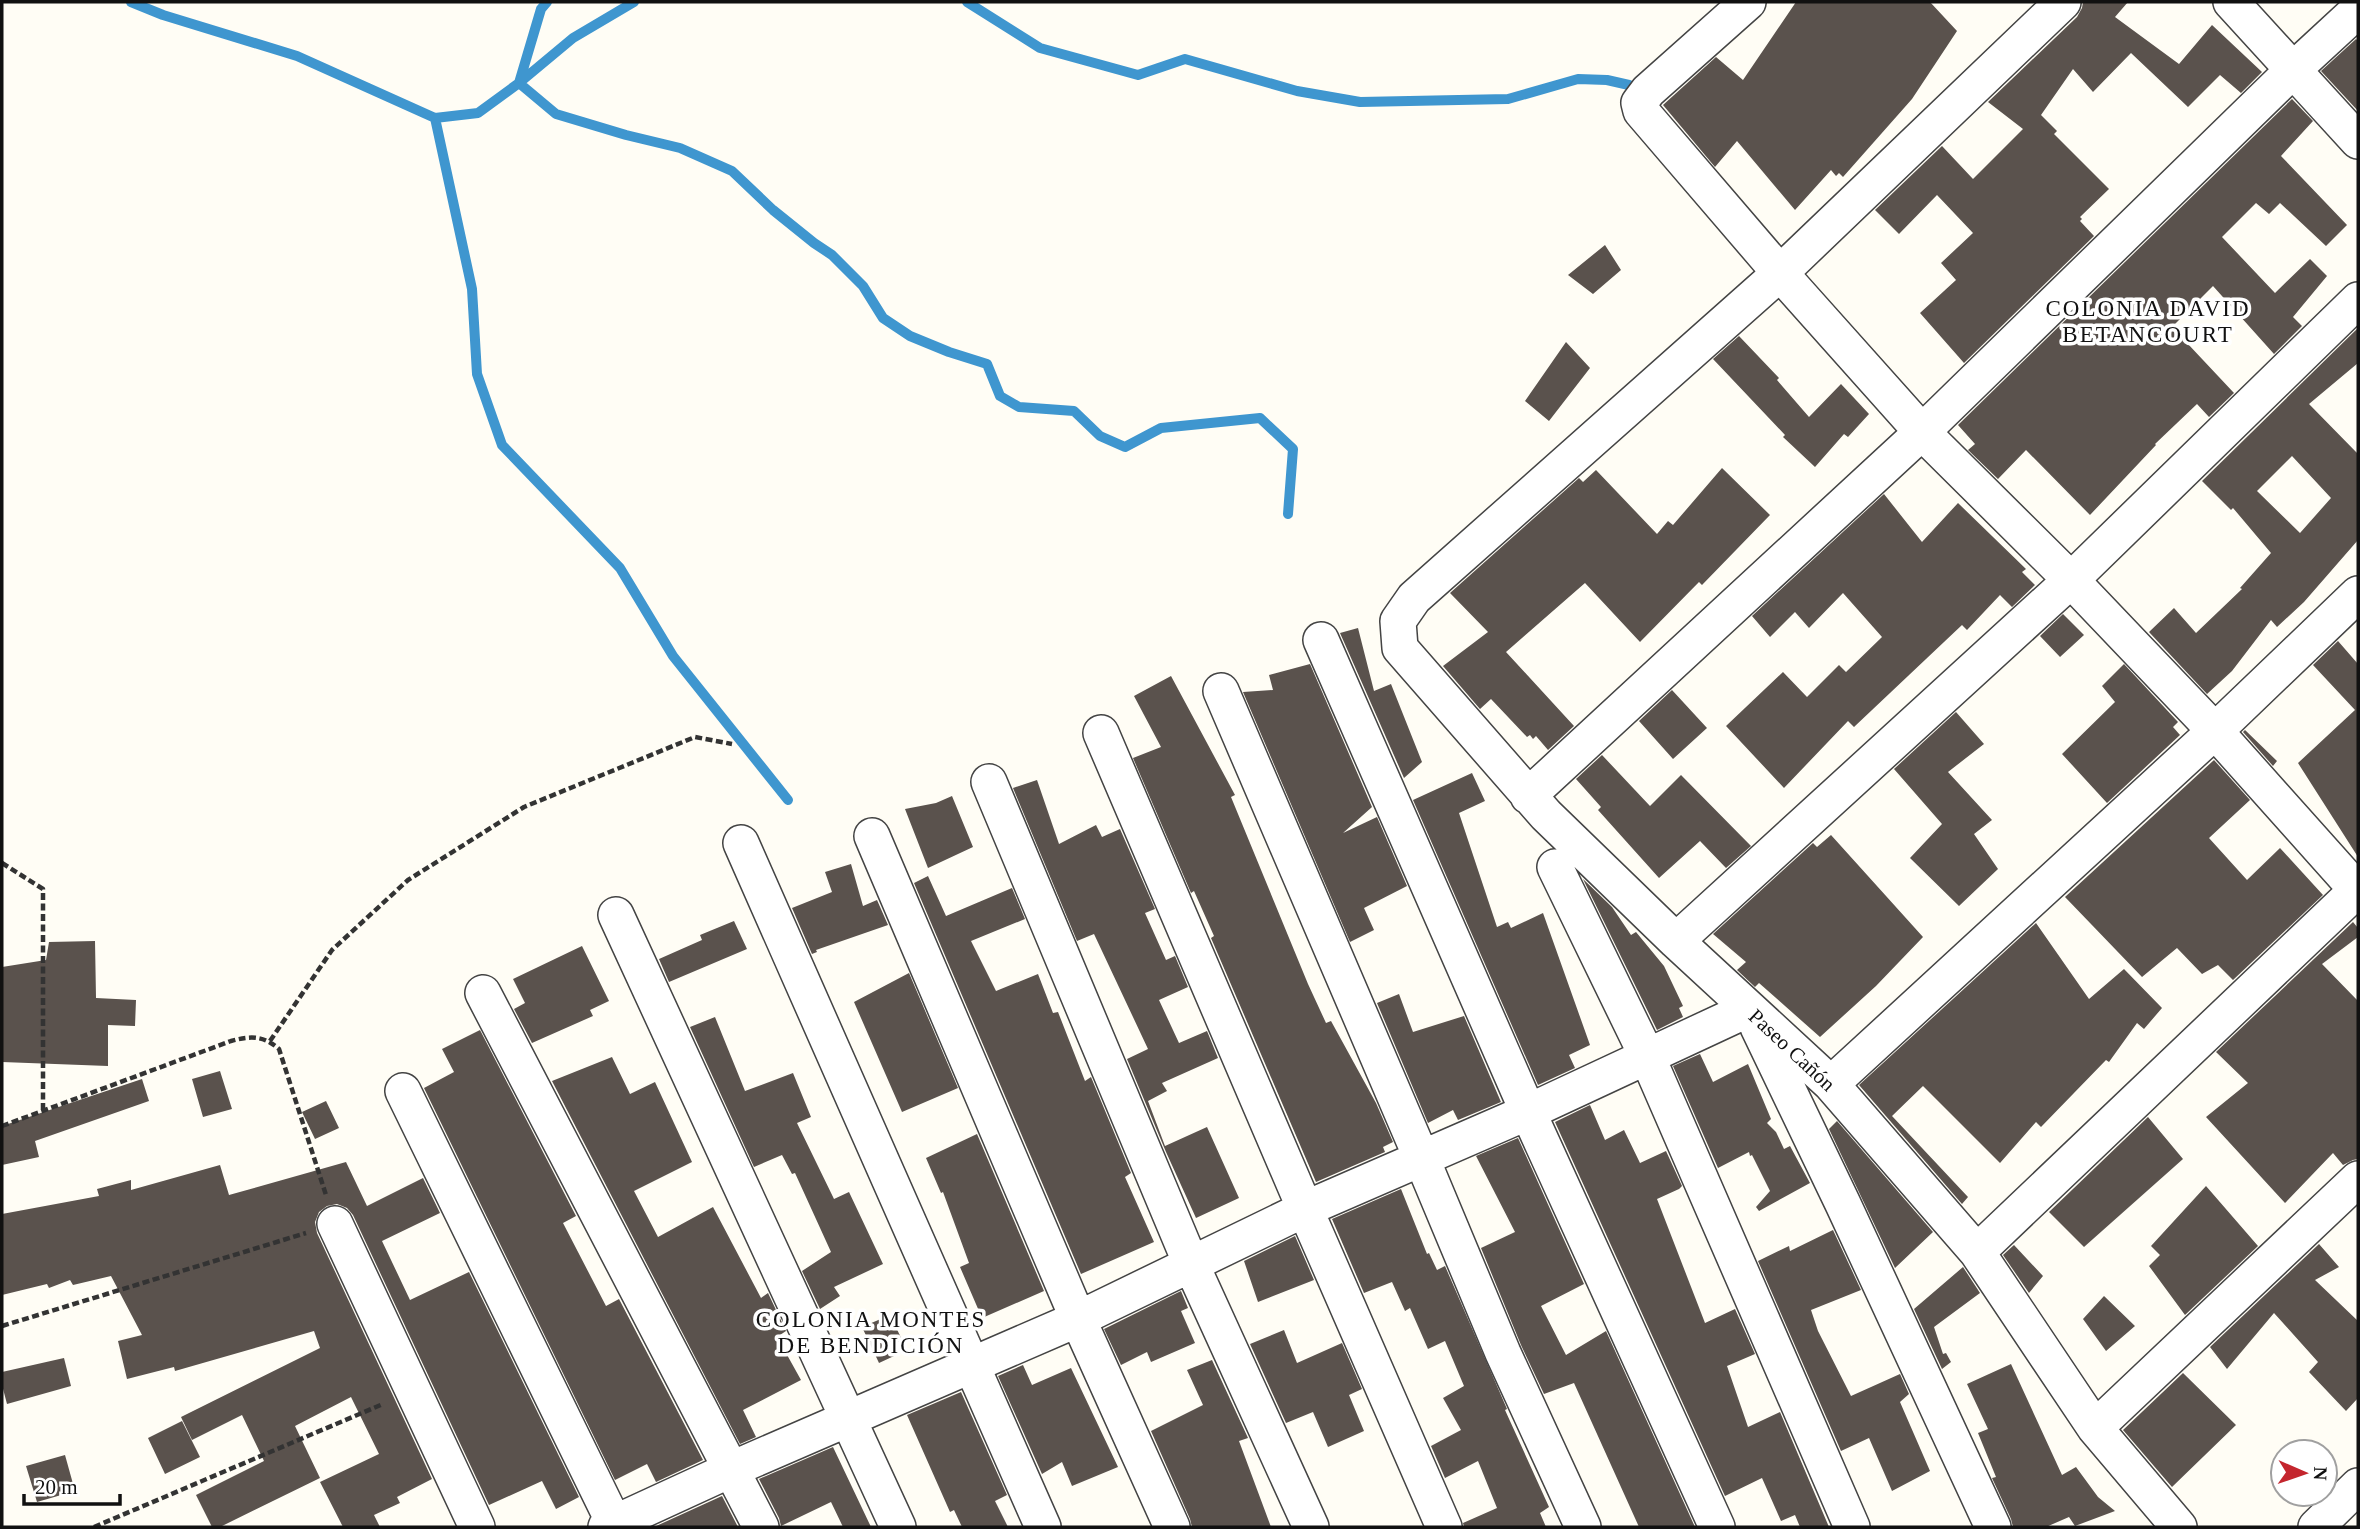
<svg xmlns="http://www.w3.org/2000/svg" width="2360" height="1529" font-family="Georgia,serif">
<rect width="100%" height="100%" fill="#fffdf5"/>
<g fill="none" stroke-linecap="round" stroke-linejoin="round">
<path stroke="#3f96cf" stroke-width="10" d="M 131,2 L 163,15 L 297,56 L 435,118 L 478,113 L 519,83 L 573,38 L 634,2
M 967,2 L 1040,48 L 1138,75 L 1185,59 L 1297,91 L 1360,102 L 1508,99 L 1578,79 L 1607,80 L 1629,85
M 519,83 L 556,114 L 626,135 L 680,148 L 732,171 L 773,210 L 814,243 L 832,255 L 863,286 L 883,318 L 910,336 L 949,352 L 987,364 L 1000,396 L 1019,407 L 1074,411 L 1100,436 L 1125,447 L 1161,428 L 1260,418 L 1293,449 L 1288,514
M 519,83 L 541,9 L 547,2
M 435,118 L 472,289 L 477,374 L 502,445 L 620,568 L 673,656 L 788,800"/>
</g>
<path fill="#5a524d" fill-rule="evenodd" d="M 1796,2 L 1930,2 L 1957,31 L 1912,99 L 1843,177 L 1839,173 L 1836,176 L 1831,170 L 1795,210 L 1737,141 L 1715,167 L 1663,105 L 1716,57 L 1743,80 Z
M 2083,2 L 2128,2 L 2115,17 L 2179,64 L 2212,25 L 2262,72 L 2241,93 L 2220,75 L 2188,107 L 2131,53 L 2093,92 L 2073,69 L 2041,115 L 2057,131 L 2054,134 L 2109,189 L 2080,217 L 2082,219 L 2080,221 L 2094,236 L 1964,363 L 1920,313 L 1956,280 L 1941,263 L 1973,233 L 1937,195 L 1899,234 L 1875,210 L 1942,146 L 1973,179 L 2023,129 L 1988,102 L 2077,17 L 2082,8 Z
M 2356,39 L 2358,41 L 2358,111 L 2321,71 Z
M 2292,99 L 2313,121 L 2281,156 L 2347,225 L 2326,246 L 2280,203 L 2269,214 L 2256,203 L 2222,237 L 2275,293 L 2310,259 L 2327,276 L 2293,317 L 2302,326 L 2274,354 L 2213,286 L 2172,327 L 2234,393 L 2209,417 L 2197,404 L 2155,444 L 2156,445 L 2090,515 L 2026,450 L 1998,479 L 1968,450 L 1975,444 L 1958,425 Z
M 1605,245 L 1621,270 L 1593,294 L 1568,275 Z
M 2358,328 L 2358,363 L 2309,404 L 2358,454 L 2358,540 L 2304,602 L 2277,627 L 2271,620 L 2232,671 L 2207,694 L 2149,632 L 2174,608 L 2196,633 L 2242,589 L 2240,588 L 2271,553 L 2233,508 L 2231,510 L 2202,481 ZM 2292,456 L 2331,498 L 2300,533 L 2257,491 Z
M 1739,336 L 1779,378 L 1777,380 L 1809,417 L 1841,384 L 1869,414 L 1848,437 L 1844,434 L 1815,467 L 1783,437 L 1785,435 L 1713,359 Z
M 1566,342 L 1590,368 L 1549,421 L 1525,401 Z
M 1722,468 L 1770,515 L 1702,585 L 1699,582 L 1640,642 L 1585,583 L 1506,652 L 1574,726 L 1548,750 L 1536,736 L 1533,739 L 1530,735 L 1527,737 L 1491,699 L 1480,709 L 1443,666 L 1488,632 L 1450,593 L 1579,478 L 1583,482 L 1596,470 L 1657,534 L 1668,521 L 1673,525 Z
M 1884,494 L 1922,542 L 1958,503 L 2026,569 L 2022,572 L 2035,585 L 2012,607 L 2000,595 L 1967,630 L 1962,625 L 1854,727 L 1848,721 L 1784,788 L 1726,726 L 1783,672 L 1807,697 L 1839,665 L 1846,672 L 1882,637 L 1843,593 L 1809,628 L 1795,612 L 1770,637 L 1752,616 Z
M 2063,614 L 2084,635 L 2060,657 L 2040,636 Z
M 1358,628 L 1374,691 L 1391,684 L 1422,762 L 1404,778 L 1340,633 Z
M 2338,641 L 2358,664 L 2358,857 L 2298,763 L 2355,710 L 2313,665 Z
M 1310,664 L 1372,807 L 1343,833 L 1377,817 L 1407,886 L 1364,908 L 1374,930 L 1350,942 L 1243,692 L 1273,690 L 1269,675 Z
M 2124,664 L 2178,722 L 2173,727 L 2180,735 L 2107,803 L 2062,754 L 2115,702 L 2102,686 Z
M 1171,676 L 1235,795 L 1231,797 L 1308,984 L 1326,1023 L 1331,1021 L 1376,1103 L 1393,1142 L 1383,1147 L 1385,1152 L 1316,1182 L 1211,938 L 1214,936 L 1194,891 L 1191,893 L 1133,758 L 1161,747 L 1134,696 Z
M 1672,690 L 1707,728 L 1673,759 L 1639,721 Z
M 1956,712 L 1984,744 L 1948,772 L 1992,820 L 1974,834 L 1998,869 L 1959,906 L 1910,858 L 1942,824 L 1894,769 Z
M 2245,730 L 2277,761 L 2273,766 L 2243,732 Z
M 1602,755 L 1650,806 L 1681,775 L 1751,846 L 1726,868 L 1700,841 L 1659,878 L 1598,810 L 1601,807 L 1576,779 Z
M 2214,760 L 2250,800 L 2209,838 L 2247,880 L 2280,848 L 2323,895 L 2233,980 L 2218,965 L 2202,974 L 2177,948 L 2142,977 L 2065,897 Z
M 1472,773 L 1485,801 L 1459,813 L 1497,927 L 1508,922 L 1511,928 L 1543,913 L 1590,1045 L 1569,1055 L 1575,1068 L 1538,1085 L 1413,800 Z
M 1037,780 L 1059,844 L 1096,825 L 1102,837 L 1120,829 L 1155,909 L 1145,913 L 1166,960 L 1175,956 L 1188,987 L 1159,1000 L 1179,1043 L 1207,1031 L 1218,1058 L 1162,1083 L 1167,1091 L 1148,1101 L 1165,1146 L 1207,1127 L 1239,1198 L 1196,1218 L 1166,1152 L 1127,1059 L 1148,1049 L 1094,934 L 1077,941 L 1013,788 Z
M 952,796 L 973,847 L 928,868 L 905,809 L 936,803 Z
M 1831,835 L 1923,937 L 1876,986 L 1820,1037 L 1759,983 L 1755,987 L 1737,970 L 1746,962 L 1713,934 L 1813,843 L 1817,847 Z
M 851,864 L 863,906 L 877,900 L 888,925 L 816,950 L 817,952 L 812,954 L 792,908 L 832,892 L 825,872 Z
M 928,876 L 946,916 L 1012,888 L 1025,919 L 971,941 L 996,991 L 1038,974 L 1053,1013 L 1058,1012 L 1085,1081 L 1091,1077 L 1131,1173 L 1125,1177 L 1154,1242 L 1081,1274 L 914,883 Z
M 1583,879 L 1612,907 L 1631,935 L 1636,932 L 1664,966 L 1683,1006 L 1679,1008 L 1683,1017 L 1657,1030 Z
M 734,921 L 747,949 L 669,982 L 659,959 L 702,940 L 700,935 Z
M 2353,922 L 2358,928 L 2358,937 L 2322,964 L 2358,1001 L 2358,1159 L 2353,1160 L 2343,1165 L 2333,1153 L 2285,1203 L 2206,1117 L 2248,1083 L 2216,1052 Z
M 2036,923 L 2089,999 L 2124,969 L 2162,1008 L 2144,1029 L 2137,1023 L 2109,1062 L 2106,1060 L 2041,1127 L 2036,1122 L 2000,1163 L 1923,1086 L 1892,1116 L 1968,1197 L 1962,1204 L 1859,1085 Z
M 95,941 L 96,998 L 136,1000 L 135,1026 L 108,1025 L 108,1066 L 2,1062 L 2,967 L 46,960 L 49,942 Z
M 582,946 L 609,1001 L 590,1010 L 593,1016 L 532,1043 L 514,1009 L 525,1003 L 513,979 Z
M 909,973 L 958,1088 L 902,1112 L 854,1002 Z
M 1399,994 L 1413,1032 L 1464,1016 L 1501,1102 L 1458,1120 L 1453,1110 L 1428,1123 L 1377,1003 Z
M 715,1017 L 745,1091 L 793,1073 L 811,1117 L 797,1123 L 834,1199 L 849,1192 L 883,1264 L 834,1287 L 840,1296 L 820,1309 L 802,1271 L 831,1252 L 795,1173 L 792,1174 L 782,1155 L 754,1167 L 690,1027 Z
M 480,1030 L 576,1216 L 563,1223 L 606,1306 L 619,1299 L 703,1460 L 656,1482 L 647,1464 L 615,1480 L 424,1088 L 454,1072 L 442,1049 Z
M 1700,1054 L 1713,1082 L 1748,1064 L 1771,1119 L 1767,1123 L 1776,1132 L 1784,1149 L 1790,1146 L 1810,1183 L 1759,1211 L 1756,1207 L 1770,1191 L 1752,1155 L 1750,1156 L 1749,1152 L 1718,1168 L 1673,1066 Z
M 612,1057 L 630,1094 L 655,1082 L 692,1162 L 634,1191 L 658,1237 L 713,1207 L 761,1298 L 768,1293 L 786,1331 L 780,1335 L 784,1343 L 781,1344 L 801,1380 L 743,1410 L 756,1437 L 740,1444 L 552,1081 Z
M 220,1071 L 232,1109 L 203,1117 L 192,1079 Z
M 142,1079 L 149,1101 L 35,1141 L 39,1157 L 2,1165 L 2,1126 Z
M 326,1101 L 339,1128 L 315,1139 L 302,1112 Z
M 1590,1105 L 1605,1140 L 1624,1130 L 1640,1163 L 1666,1151 L 1682,1186 L 1679,1189 L 1657,1199 L 1705,1323 L 1735,1309 L 1755,1354 L 1727,1366 L 1748,1427 L 1780,1412 L 1829,1527 L 1800,1527 L 1795,1515 L 1781,1521 L 1762,1478 L 1725,1496 L 1555,1122 Z
M 2148,1117 L 2183,1159 L 2084,1247 L 2049,1212 Z
M 1837,1121 L 1933,1232 L 1895,1268 L 1829,1129 Z
M 977,1134 L 1044,1291 L 982,1318 L 960,1267 L 969,1263 L 943,1192 L 941,1193 L 926,1158 Z
M 1518,1138 L 1584,1284 L 1541,1306 L 1566,1355 L 1606,1331 L 1695,1527 L 1639,1527 L 1574,1383 L 1544,1394 L 1521,1345 L 1481,1248 L 1515,1232 L 1476,1156 Z
M 346,1162 L 367,1206 L 423,1178 L 440,1213 L 382,1241 L 410,1300 L 469,1272 L 579,1497 L 556,1509 L 542,1481 L 489,1505 L 353,1215 L 347,1208 L 337,1204 L 327,1206 L 319,1212 L 315,1222 L 317,1233 L 432,1479 L 397,1497 L 400,1503 L 374,1515 L 380,1527 L 343,1527 L 320,1482 L 379,1454 L 351,1397 L 295,1426 L 320,1478 L 220,1527 L 212,1527 L 196,1495 L 264,1461 L 242,1415 L 192,1440 L 181,1417 L 320,1348 L 314,1331 L 175,1371 L 174,1367 L 127,1379 L 118,1341 L 142,1335 L 111,1276 L 73,1285 L 70,1280 L 49,1288 L 47,1284 L 2,1295 L 2,1214 L 99,1196 L 97,1189 L 131,1180 L 131,1190 L 220,1165 L 229,1195 Z
M 2206,1186 L 2258,1246 L 2185,1315 L 2149,1266 L 2160,1255 L 2151,1246 Z
M 1401,1189 L 1427,1254 L 1429,1253 L 1437,1270 L 1445,1266 L 1507,1409 L 1505,1410 L 1549,1507 L 1540,1513 L 1546,1527 L 1464,1527 L 1463,1523 L 1497,1508 L 1478,1461 L 1445,1478 L 1431,1446 L 1461,1430 L 1443,1398 L 1464,1386 L 1445,1341 L 1428,1349 L 1410,1308 L 1405,1311 L 1392,1282 L 1364,1293 L 1332,1219 Z
M 1833,1230 L 1861,1290 L 1811,1310 L 1818,1331 L 1851,1396 L 1900,1374 L 1909,1394 L 1900,1402 L 1930,1471 L 1892,1491 L 1869,1438 L 1841,1451 L 1758,1261 L 1789,1246 L 1790,1251 Z
M 1295,1236 L 1314,1280 L 1258,1302 L 1244,1261 Z
M 2319,1244 L 2339,1267 L 2315,1280 L 2358,1321 L 2358,1398 L 2346,1411 L 2309,1372 L 2318,1362 L 2274,1313 L 2227,1369 L 2210,1347 Z
M 2014,1245 L 2043,1276 L 2029,1293 L 2003,1255 Z
M 1963,1267 L 1980,1293 L 1934,1327 L 1943,1354 L 1946,1353 L 1951,1362 L 1942,1369 L 1914,1309 Z
M 1181,1291 L 1188,1308 L 1181,1311 L 1195,1343 L 1151,1362 L 1147,1352 L 1121,1365 L 1104,1329 Z
M 2104,1296 L 2135,1326 L 2106,1351 L 2083,1319 Z
M 890,1315 L 907,1350 L 879,1363 L 862,1327 Z
M 1284,1330 L 1297,1363 L 1342,1343 L 1362,1389 L 1349,1395 L 1364,1431 L 1328,1447 L 1313,1412 L 1286,1423 L 1250,1344 Z
M 64,1358 L 71,1386 L 7,1404 L 2,1385 L 2,1372 Z
M 1212,1360 L 1248,1438 L 1239,1441 L 1271,1527 L 1192,1527 L 1190,1519 L 1151,1431 L 1203,1405 L 1187,1370 Z
M 2011,1364 L 2062,1475 L 2076,1467 L 2098,1497 L 2115,1511 L 2075,1526 L 2069,1517 L 2046,1527 L 2013,1527 L 2011,1519 L 1992,1478 L 1996,1477 L 1978,1433 L 1988,1429 L 1967,1384 Z
M 1023,1365 L 1032,1385 L 1071,1368 L 1118,1467 L 1072,1486 L 1062,1462 L 1042,1474 L 998,1376 Z
M 2183,1373 L 2236,1425 L 2172,1487 L 2123,1430 Z
M 961,1392 L 1007,1495 L 995,1501 L 1008,1527 L 962,1527 L 954,1510 L 950,1512 L 907,1415 Z
M 182,1421 L 200,1457 L 165,1474 L 148,1438 Z
M 833,1447 L 871,1527 L 843,1527 L 831,1502 L 781,1526 L 779,1518 L 759,1479 Z
M 65,1455 L 75,1491 L 37,1502 L 26,1466 Z
M 722,1496 L 738,1527 L 654,1527 Z"/>
<g fill="none" stroke-linecap="round" stroke-linejoin="round">
<defs>
<path id="minor" d="M 1748,2 L 1648,91 L 1639,103 L 1641,111 L 1780,273 L 1922,432 L 2071,580 L 2215,731 L 2358,891
M 2063,2 L 1780,273 L 1414,598 L 1398,621 L 1400,648 L 1546,815 L 1676,941 L 1831,1084 L 1977,1252 L 2095,1428 L 2179,1527
M 2231,2 L 2358,141
M 1321,640 L 1528,1112 L 1717,1527
M 1221,691 L 1421,1157 L 1503,1353 L 1583,1527
M 1101,733 L 1305,1209 L 1444,1527
M 989,782 L 1191,1264 L 1311,1527
M 1528,796 L 1922,432 L 2293,70 L 2358,10
M 872,836 L 1078,1319 L 1172,1527
M 741,843 L 1043,1527
M 1555,867 L 1647,1056 L 1852,1527
M 616,915 L 898,1527
M 1676,941 L 2071,580 L 2358,300
M 483,993 L 761,1527
M 1758,1027 L 1843,1204 L 1993,1527
M 1831,1084 L 2215,731 L 2358,594
M 403,1091 L 616,1527
M 335,1224 L 477,1527
M 1977,1252 L 2358,889
M 2095,1428 L 2358,1179
M 606,1527 L 732,1469 L 1078,1319 L 1305,1209 L 1528,1112 L 1749,1009
M 2316,1527 L 2358,1486"/>
</defs>
<use href="#minor" stroke="#444" stroke-width="38"/>
<path stroke="#333" stroke-width="4.5" stroke-dasharray="7 3.5" stroke-linecap="butt" d="M 2,863 L 43,889 L 43,1111
M 270,1041 L 332,950 L 408,880 L 524,807 L 695,737 L 732,744
M 2,1126 L 231,1041 C 250,1036 263,1035 279,1049 L 326,1195
M 2,1326 L 306,1233
M 94,1527 L 383,1404"/>
<use href="#minor" stroke="#fff" stroke-width="35"/>
</g>
<g text-anchor="middle" dominant-baseline="central" stroke-width="7" stroke-linejoin="round" paint-order="stroke">
<g font-size="21" fill="#111" stroke="#fff">
<text transform="translate(1792 1050) rotate(43)">Paseo Cañón</text>
</g>
<g font-size="23" letter-spacing="2" fill="#111" stroke="#fff">
<text x="2148" y="308">COLONIA DAVID<tspan x="2148" dy="26">BETANCOURT</tspan></text>
<text x="871" y="1319">COLONIA MONTES<tspan x="871" dy="26">DE BENDICIÓN</tspan></text>
</g>
</g>
<rect width="2360" height="1529" fill="none" stroke="#111111" stroke-width="7"/>
<g transform="translate(2304 1473) rotate(92)"><circle r="33" fill="#ffffff" stroke="#a0a0a0" stroke-width="2"/>
<path d="M0-5L12 26L0 18L-12 26Z" fill="#c4262e"/>
<text y="-10" font-size="19" font-weight="bold" text-anchor="middle" fill="#111111">N</text>
</g>
<path d="M24 1494v10h96v-10" fill="none" stroke="#111111" stroke-width="3.5"/>
<text x="35" y="1494" font-size="21" fill="#111111" stroke="#ffffff" stroke-width="5" paint-order="stroke">20 m</text>
</svg>
